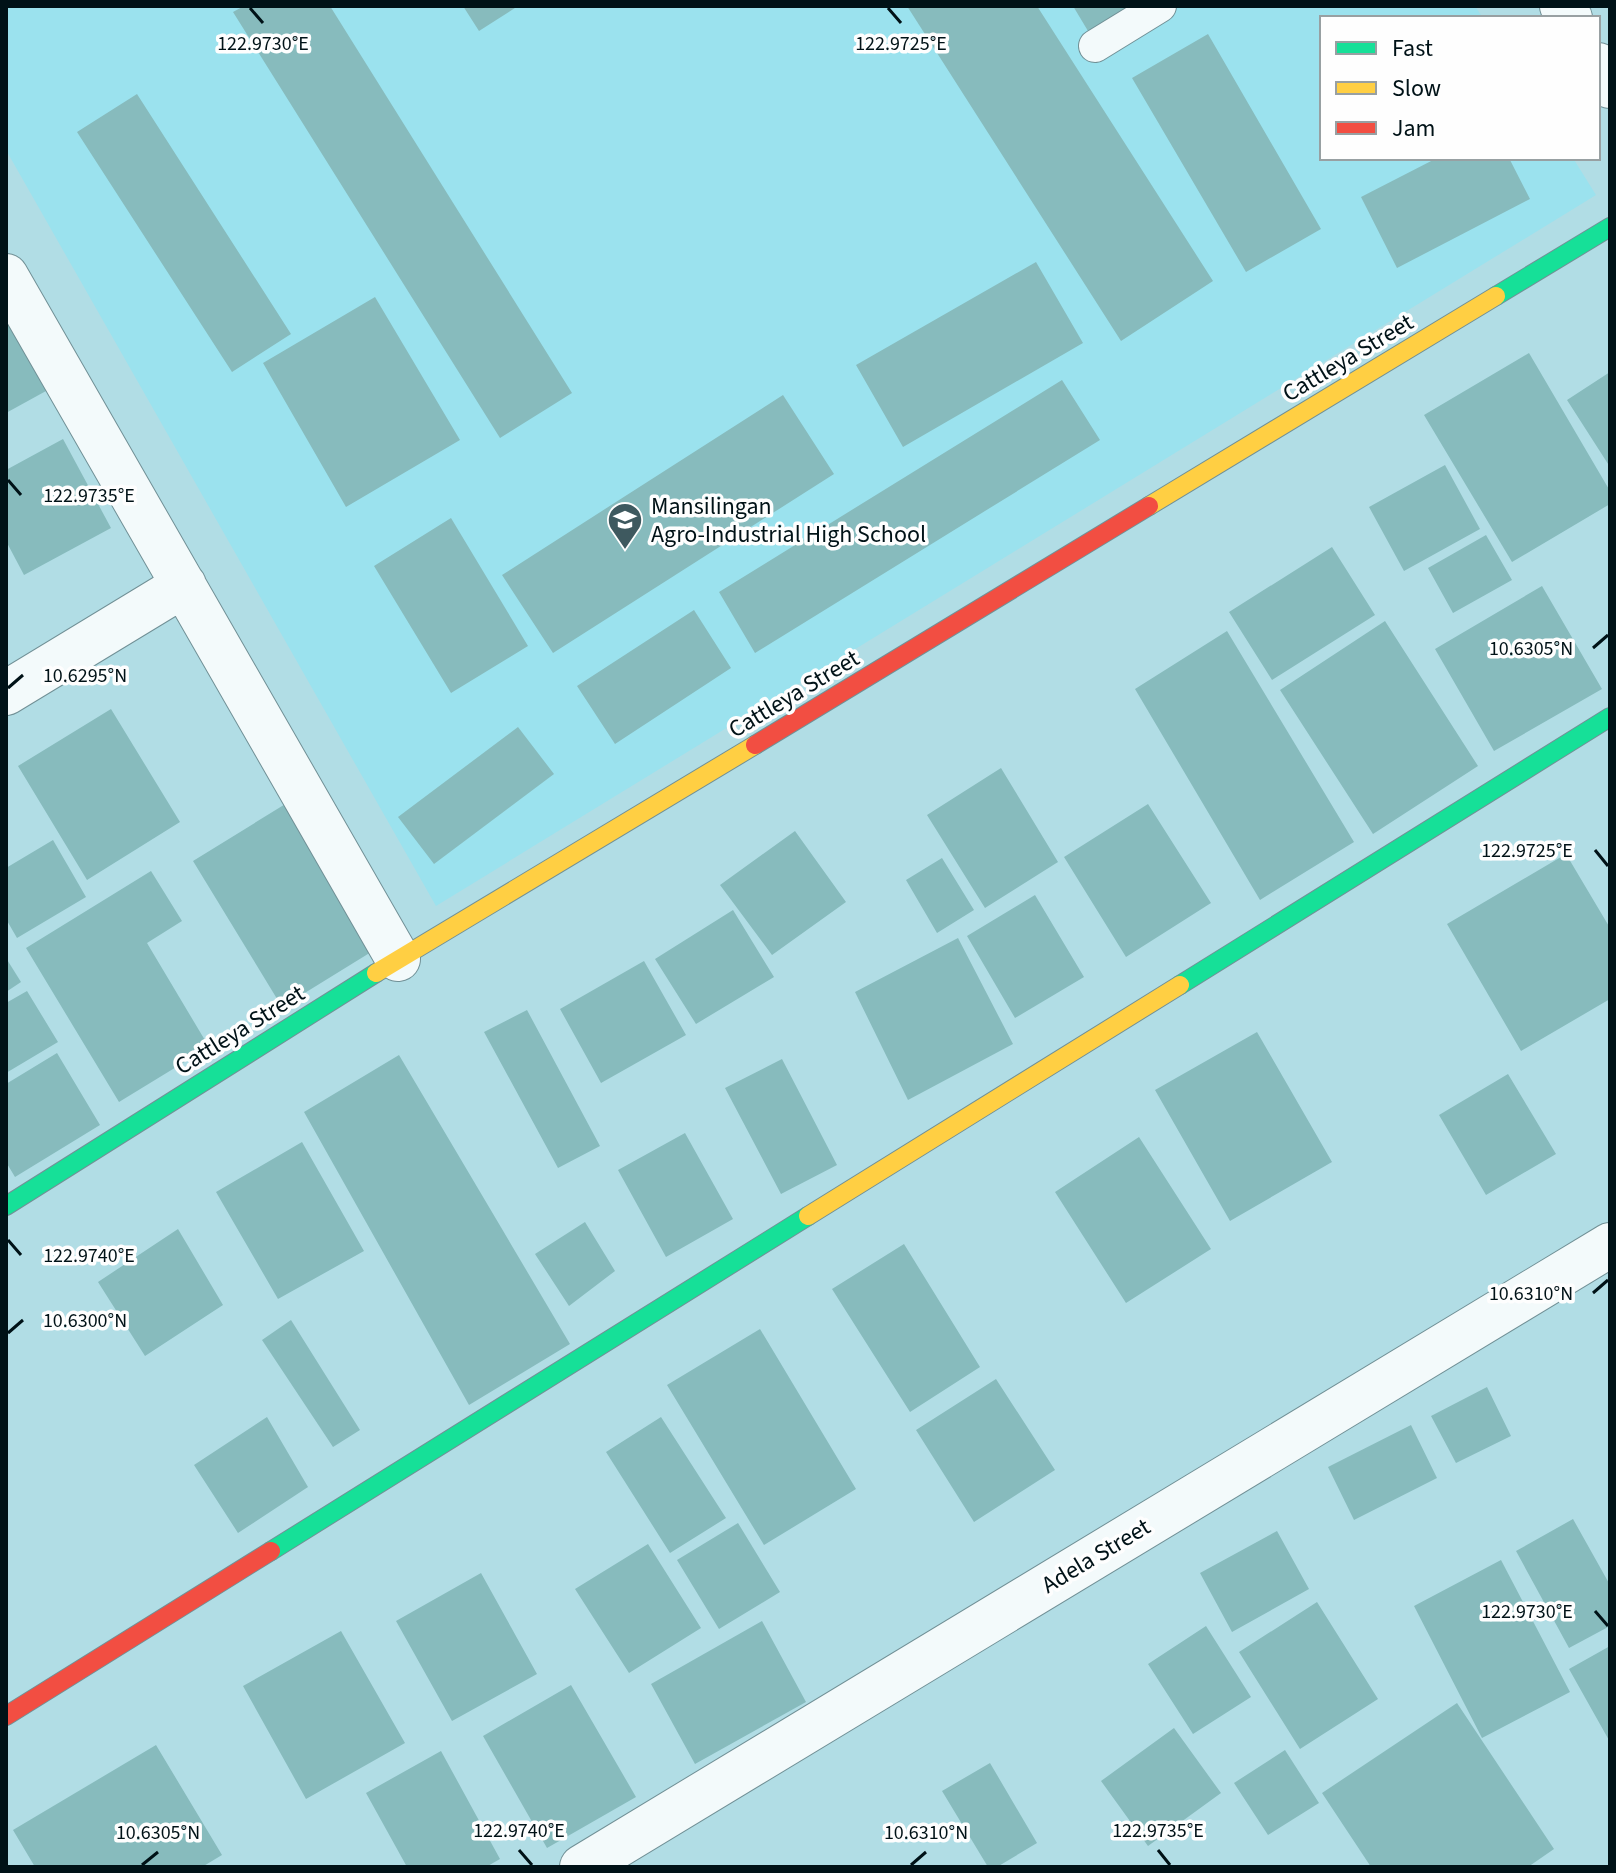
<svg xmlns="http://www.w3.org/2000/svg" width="1616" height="1873" font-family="'Source Sans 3',sans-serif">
<rect width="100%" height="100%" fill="#b1dde5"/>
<path fill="#9be2ee" d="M 6,6 L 1475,6 L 1483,18 L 1322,18 L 1322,158 L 1573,158 L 1596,195 L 436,906 L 6,150 Z"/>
<path fill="#87bbbd" d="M 244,6 L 330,6 L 572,393 L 500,438 L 233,12 Z
M 463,6 L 518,6 L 479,31 Z
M 907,6 L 1037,6 L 1213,281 L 1121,341 Z
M 1073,6 L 1130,6 L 1088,31 Z
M 1208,34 L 1321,229 L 1246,272 L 1132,78 Z
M 137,94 L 291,334 L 232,372 L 77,132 Z
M 1437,158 L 1509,158 L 1530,199 L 1397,268 L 1361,197 Z
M 1036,262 L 1083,343 L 903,447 L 856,365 Z
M 375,297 L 460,440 L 346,507 L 263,363 Z
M 6,319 L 46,391 L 6,413 Z
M 1529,353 L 1610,491 L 1610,504 L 1512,562 L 1424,415 Z
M 1610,372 L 1610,467 L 1567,400 Z
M 1062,380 L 1100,440 L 755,653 L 719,592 Z
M 783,395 L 834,474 L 553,653 L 502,575 Z
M 63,439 L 111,528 L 24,575 L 6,541 L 6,470 Z
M 1445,465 L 1480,529 L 1404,571 L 1369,507 Z
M 451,518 L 528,646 L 451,693 L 374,566 Z
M 1486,535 L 1512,580 L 1453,613 L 1428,568 Z
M 1332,547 L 1375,615 L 1272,680 L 1229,612 Z
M 1542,586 L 1602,689 L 1494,751 L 1435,649 Z
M 694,610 L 731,668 L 615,744 L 577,686 Z
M 1385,621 L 1478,766 L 1373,834 L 1280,690 Z
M 1227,631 L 1354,842 L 1260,900 L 1135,689 Z
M 111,709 L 180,822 L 87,880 L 18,766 Z
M 518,727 L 554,774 L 434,864 L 398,817 Z
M 1001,768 L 1058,862 L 985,908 L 927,815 Z
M 287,803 L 376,949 L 282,1007 L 193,861 Z
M 1148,804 L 1211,903 L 1126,957 L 1064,857 Z
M 795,831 L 846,902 L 772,955 L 720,885 Z
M 53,840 L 86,897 L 17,938 L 6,919 L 6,868 Z
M 1566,854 L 1610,928 L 1610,999 L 1521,1051 L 1447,924 Z
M 942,858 L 974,910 L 937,933 L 906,880 Z
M 151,871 L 182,921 L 147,943 L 209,1047 L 119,1102 L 26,948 Z
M 1035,895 L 1084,977 L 1015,1018 L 967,936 Z
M 733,910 L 774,977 L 696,1024 L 655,959 Z
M 958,938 L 1013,1044 L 908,1100 L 855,992 Z
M 6,958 L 21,982 L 6,992 Z
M 644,961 L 686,1035 L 601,1083 L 560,1009 Z
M 27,991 L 58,1042 L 6,1073 L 6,1003 Z
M 527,1010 L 600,1146 L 558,1168 L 484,1032 Z
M 1257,1032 L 1332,1162 L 1230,1221 L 1155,1090 Z
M 57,1053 L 100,1125 L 15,1177 L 6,1162 L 6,1084 Z
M 399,1055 L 570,1344 L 469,1405 L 304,1112 Z
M 782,1059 L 837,1165 L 781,1194 L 725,1088 Z
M 1508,1074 L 1556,1154 L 1486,1195 L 1439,1115 Z
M 685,1133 L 733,1219 L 666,1257 L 618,1170 Z
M 1139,1137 L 1211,1249 L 1126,1303 L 1055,1192 Z
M 302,1142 L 364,1251 L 278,1299 L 216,1192 Z
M 585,1222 L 615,1271 L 569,1306 L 535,1254 Z
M 178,1229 L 223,1305 L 145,1356 L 98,1282 Z
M 904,1244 L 980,1367 L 910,1412 L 832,1289 Z
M 291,1320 L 360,1430 L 333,1447 L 262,1340 Z
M 760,1329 L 856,1489 L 764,1545 L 667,1385 Z
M 996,1379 L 1055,1470 L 974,1522 L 916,1430 Z
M 1487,1387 L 1511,1436 L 1456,1463 L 1431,1416 Z
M 267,1417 L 308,1487 L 238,1533 L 194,1465 Z
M 661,1417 L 726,1518 L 670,1553 L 606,1452 Z
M 1411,1425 L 1437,1478 L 1354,1520 L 1328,1467 Z
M 1573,1519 L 1610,1585 L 1610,1626 L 1569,1648 L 1516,1551 Z
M 738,1523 L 780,1592 L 719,1629 L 677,1560 Z
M 1277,1531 L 1309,1589 L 1232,1632 L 1200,1573 Z
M 648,1544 L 701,1628 L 629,1673 L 575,1589 Z
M 1501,1560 L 1570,1692 L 1482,1738 L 1414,1606 Z
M 481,1573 L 537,1674 L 452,1721 L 396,1621 Z
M 1317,1602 L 1378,1699 L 1300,1749 L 1239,1652 Z
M 762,1621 L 806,1702 L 695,1764 L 651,1684 Z
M 1206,1626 L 1251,1697 L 1193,1734 L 1148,1664 Z
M 341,1631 L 405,1743 L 306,1799 L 243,1686 Z
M 1610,1646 L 1610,1742 L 1569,1669 Z
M 571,1685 L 636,1797 L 547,1848 L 483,1736 Z
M 1457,1703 L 1554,1849 L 1528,1867 L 1371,1867 L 1322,1793 Z
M 1174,1728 L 1221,1793 L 1148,1846 L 1101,1781 Z
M 156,1745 L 222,1855 L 202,1867 L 35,1867 L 13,1830 Z
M 1285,1750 L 1319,1803 L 1268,1835 L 1234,1783 Z
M 441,1751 L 500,1859 L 486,1867 L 407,1867 L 366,1793 Z
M 990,1763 L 1037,1843 L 997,1867 L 988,1867 L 942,1791 Z"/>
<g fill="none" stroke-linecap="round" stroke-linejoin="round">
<defs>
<path id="lane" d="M 1095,46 L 1160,6"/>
<path id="street" d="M 1562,6 L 1570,18
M 1598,65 L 1610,86
M 6,276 L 398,959
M 6,693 L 184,585
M 582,1867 L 1610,1245"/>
<path id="fast" d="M 1496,296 L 1610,227
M 1180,985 L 1610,717
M 6,1206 L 376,973
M 271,1551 L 808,1216"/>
<path id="slow" d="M 1149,506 L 1496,296
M 376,973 L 755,745
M 808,1216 L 1180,985"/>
<path id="jam" d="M 755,745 L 1149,506
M 6,1716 L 271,1551"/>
</defs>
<use href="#lane" stroke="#719096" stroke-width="34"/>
<use href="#street" stroke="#719096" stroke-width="46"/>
<use href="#fast" stroke="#719096" stroke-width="20"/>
<use href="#slow" stroke="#719096" stroke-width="20"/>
<use href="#jam" stroke="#719096" stroke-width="20"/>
<use href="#lane" stroke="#f3fafb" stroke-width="32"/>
<use href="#street" stroke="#f3fafb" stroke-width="44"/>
<use href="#fast" stroke="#16e098" stroke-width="18"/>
<use href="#slow" stroke="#ffcf43" stroke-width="18"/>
<use href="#jam" stroke="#f24e42" stroke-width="18"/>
</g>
<path fill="none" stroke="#001217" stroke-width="3" d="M 250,8 L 263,23M 888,8 L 901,23M 8,480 L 21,495M 1593,648 L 1608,635M 8,688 L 23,675M 1595,850 L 1608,866M 8,1240 L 21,1255M 1593,1293 L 1608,1280M 8,1333 L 23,1320M 1595,1611 L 1608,1626M 519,1850 L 532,1865M 1158,1850 L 1170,1865M 142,1865 L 158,1852M 911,1865 L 926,1852"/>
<defs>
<symbol id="school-pin" viewBox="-11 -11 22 30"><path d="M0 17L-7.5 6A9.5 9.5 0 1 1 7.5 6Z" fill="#3e595f" stroke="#fefefe"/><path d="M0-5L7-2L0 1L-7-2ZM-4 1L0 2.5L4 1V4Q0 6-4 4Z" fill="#fff"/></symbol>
</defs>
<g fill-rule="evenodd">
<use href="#school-pin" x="605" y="500" width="40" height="54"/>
</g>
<g text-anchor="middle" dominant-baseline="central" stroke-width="7" stroke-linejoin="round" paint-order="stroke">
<g font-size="24" fill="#001217" stroke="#fefefe">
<text transform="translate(1348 358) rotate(-31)">Cattleya Street</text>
<text transform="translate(794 694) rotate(-31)">Cattleya Street</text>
<text transform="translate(240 1030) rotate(-32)">Cattleya Street</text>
<text transform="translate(1096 1556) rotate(-31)">Adela Street</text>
</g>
<g font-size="24" fill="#001217" stroke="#fefefe" text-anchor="start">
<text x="651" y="506">Mansilingan<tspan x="651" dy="28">Agro-Industrial High School</tspan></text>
</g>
</g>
<g font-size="20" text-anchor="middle" fill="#001217" stroke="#fefefe" stroke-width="7" stroke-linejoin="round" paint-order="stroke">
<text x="263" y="50">122.9730°E</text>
<text x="901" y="50">122.9725°E</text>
<text x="89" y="502">122.9735°E</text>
<text x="1531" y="655">10.6305°N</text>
<text x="85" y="682">10.6295°N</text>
<text x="1527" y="857">122.9725°E</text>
<text x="89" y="1262">122.9740°E</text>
<text x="1531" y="1300">10.6310°N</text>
<text x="85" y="1327">10.6300°N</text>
<text x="1527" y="1618">122.9730°E</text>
<text x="519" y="1837">122.9740°E</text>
<text x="1158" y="1837">122.9735°E</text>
<text x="158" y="1839">10.6305°N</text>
<text x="926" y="1839">10.6310°N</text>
</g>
<rect width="1616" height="1873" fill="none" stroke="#001217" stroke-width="16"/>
<rect x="1320" y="16" width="280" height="144" fill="#fefefe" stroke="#98a0a2" stroke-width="2"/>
<rect x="1336" y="42" width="40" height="12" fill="#16e098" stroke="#98a0a2" stroke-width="2"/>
<text x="1392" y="56" font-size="24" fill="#001217">Fast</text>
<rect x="1336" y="82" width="40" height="12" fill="#ffcf43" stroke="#98a0a2" stroke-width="2"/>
<text x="1392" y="96" font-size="24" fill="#001217">Slow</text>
<rect x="1336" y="122" width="40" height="12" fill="#f24e42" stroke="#98a0a2" stroke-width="2"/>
<text x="1392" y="136" font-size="24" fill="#001217">Jam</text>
</svg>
